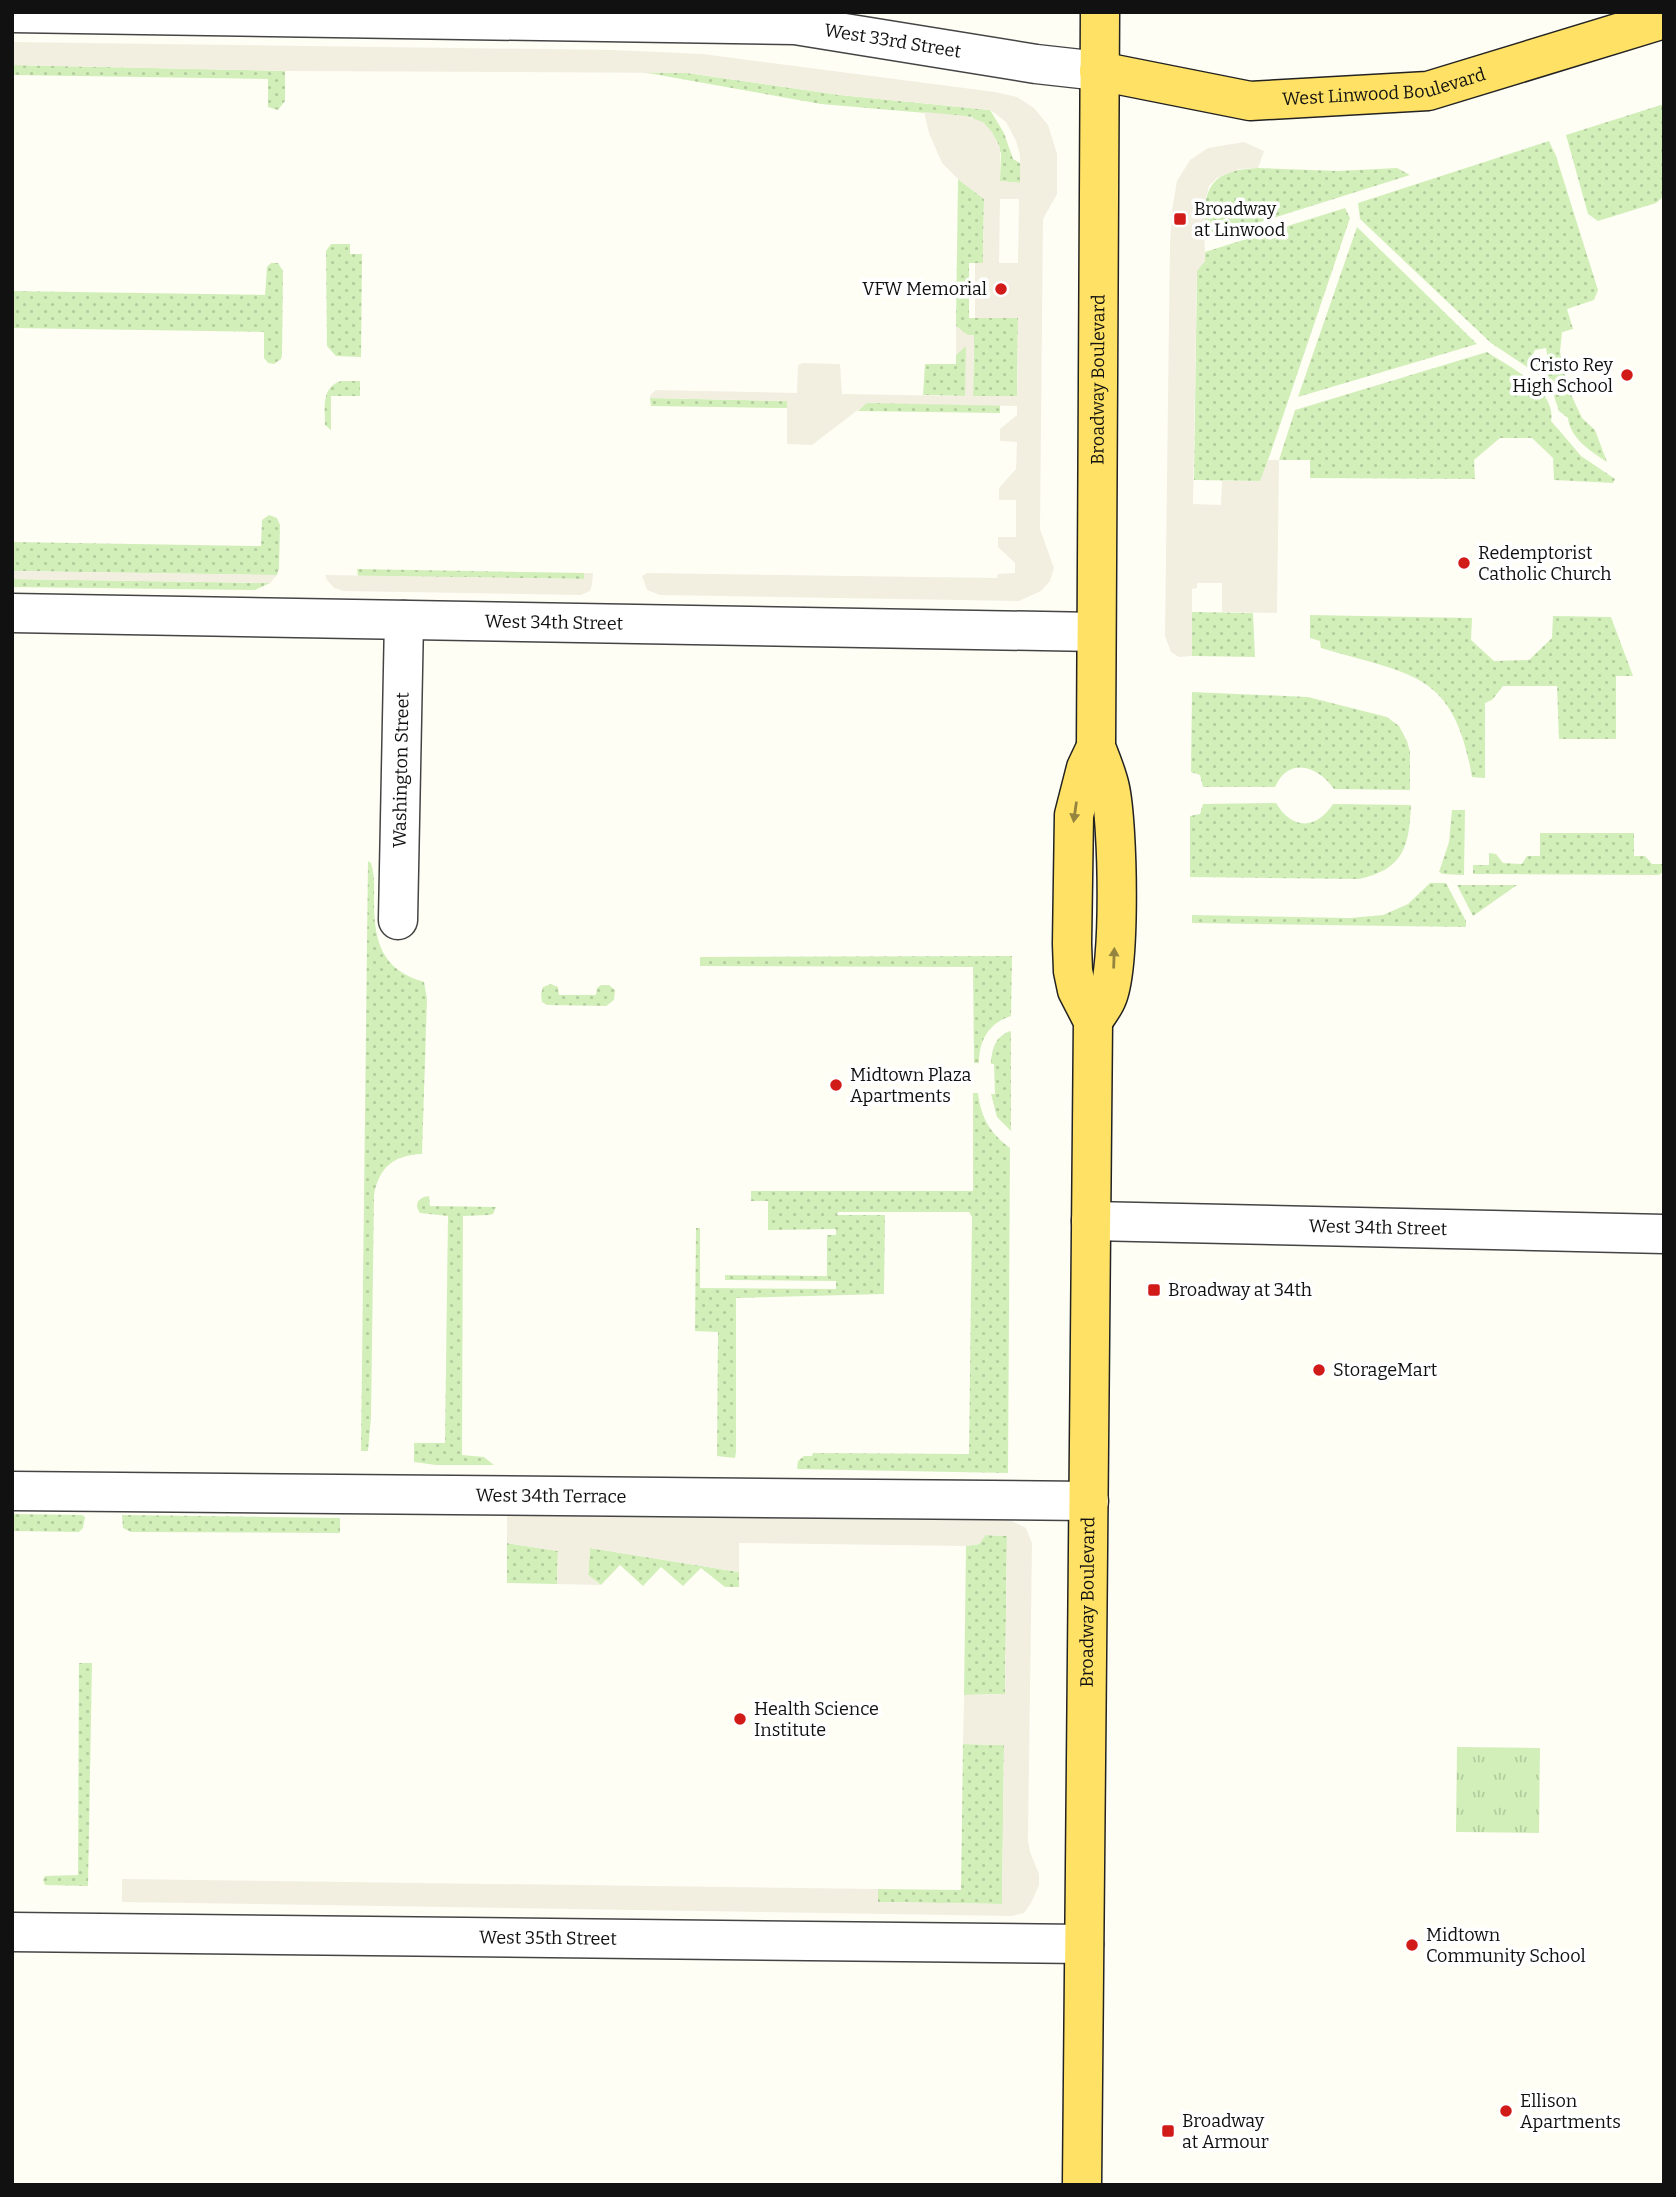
<svg xmlns="http://www.w3.org/2000/svg" width="1676" height="2197" font-family="Bitter,serif">
<defs>
<pattern id="grass-dots" width="8" height="8" patternUnits="userSpaceOnUse" patternTransform="scale(1.75)"><rect width="8" height="8" fill="#d2efb9"/><path d="M2 2h.1M6 6h.1" fill="none" stroke="#b3cc9e" stroke-width="1.8" stroke-linecap="round"/></pattern>
<pattern id="park-tufts" width="24" height="20" patternUnits="userSpaceOnUse" patternTransform="scale(1.75)"><rect width="24" height="20" fill="#d2efb9"/><path d="M3 7l-1-3M5 7V3M7 7l1-3M15 17l-1-3M17 17v-4M19 17l1-3" fill="none" stroke="#b3cc9e"/></pattern>
</defs>
<rect width="100%" height="100%" fill="#fffef5"/>
<path fill="url(#grass-dots)" d="M 12,65 L 285,71 L 285,101 L 278,110 L 268,107 L 268,79 L 12,75 Z
M 642,72 L 687,73 L 840,95 L 990,110 L 1004,133 L 1013,159 L 1020,163 L 1020,183 L 1000,181 L 1001,153 L 972,117 L 821,104 Z
M 1664,104 L 1664,196 L 1656,203 L 1598,221 L 1588,214 L 1566,135 Z
M 1549,141 L 1556,156 L 1598,290 L 1594,300 L 1567,309 L 1573,329 L 1562,332 L 1560,352 L 1566,381 L 1549,385 L 1545,364 L 1548,359 L 1546,348 L 1535,350 L 1532,356 L 1537,364 L 1539,375 L 1491,343 L 1360,219 L 1358,203 Z
M 1258,168 L 1338,171 L 1397,168 L 1410,175 L 1203,240 C 1204,194 1204,170 1258,168 Z
M 958,179 L 984,199 L 983,263 L 969,263 L 969,318 L 1018,318 L 1017,397 L 973,396 L 974,336 L 967,335 L 956,326 Z
M 1345,208 L 1350,218 L 1261,481 L 1194,480 L 1197,270 L 1205,261 L 1205,252 Z
M 1357,227 L 1477,344 L 1298,397 Z
M 331,244 L 350,244 L 350,254 L 362,254 L 361,357 L 336,356 L 327,346 L 326,251 Z
M 271,263 L 278,263 L 283,271 L 282,355 L 281,359 L 274,364 L 268,363 L 264,358 L 264,332 L 12,328 L 12,291 L 265,295 L 267,267 Z
M 966,345 L 966,396 L 923,395 L 925,364 L 956,364 L 956,355 Z
M 1487,352 C 1508,366 1557,390 1551,421 L 1559,430 L 1581,456 L 1615,479 L 1613,483 L 1554,480 L 1553,458 L 1532,438 L 1500,438 L 1474,460 L 1475,479 L 1310,478 L 1310,460 L 1279,460 L 1295,410 Z
M 341,381 L 360,381 L 360,396 L 331,396 L 331,430 L 325,425 C 325,408 321,387 341,381 Z
M 1568,388 L 1582,418 L 1595,430 L 1607,462 C 1590,451 1570,438 1568,418 L 1559,411 L 1553,393 Z
M 650,398 L 788,401 L 787,408 L 651,406 Z
M 867,402 L 1000,405 L 1000,413 L 858,411 Z
M 269,515 L 277,518 L 280,525 L 279,568 L 277,575 L 12,571 L 12,542 L 261,546 L 262,520 Z
M 357,569 L 584,573 L 584,579 L 358,576 Z
M 12,579 L 270,583 L 255,590 L 12,587 Z
M 1192,612 L 1253,613 L 1255,657 L 1192,656 Z
M 1310,615 L 1472,618 L 1471,640 L 1494,661 L 1529,660 L 1552,638 L 1553,616 L 1611,617 L 1633,676 L 1616,676 L 1616,739 L 1559,739 L 1557,686 L 1503,686 L 1492,700 L 1485,703 L 1485,778 L 1472,777 C 1454,670 1410,675 1321,648 L 1320,641 L 1310,638 Z
M 1192,692 L 1308,697 L 1387,717 L 1399,726 L 1407,741 L 1410,752 L 1410,790 L 1334,789 C 1318,766 1289,756 1275,787 L 1203,787 L 1200,775 L 1191,772 Z
M 1276,803 C 1292,830 1316,830 1333,804 L 1411,805 C 1409,847 1404,869 1359,879 L 1190,877 L 1190,816 L 1200,814 L 1203,804 Z
M 1452,810 L 1465,810 L 1464,875 L 1443,874 L 1439,872 L 1449,842 Z
M 1540,833 L 1634,833 L 1634,856 L 1645,856 L 1652,864 L 1664,864 L 1664,872 L 1658,875 L 1473,874 L 1473,865 L 1489,865 L 1489,853 L 1496,854 L 1503,863 L 1522,864 L 1527,856 L 1540,856 Z
M 368,861 L 371,863 C 375,875 374,889 374,901 C 374,942 382,970 424,982 L 427,999 L 422,1154 C 394,1155 379,1167 374,1195 L 371,1417 L 368,1451 L 361,1451 Z
M 1430,883 L 1446,883 L 1466,921 L 1466,927 L 1192,923 L 1192,915 L 1350,918 L 1383,915 L 1408,904 Z
M 1457,885 L 1517,885 L 1473,916 Z
M 1012,956 L 1011,1016 C 989,1023 979,1040 979,1063 L 974,1063 L 973,967 L 700,966 L 700,957 Z
M 551,984 L 558,987 L 559,995 L 596,995 L 597,988 L 601,985 L 609,985 L 615,990 L 614,1000 L 606,1006 L 547,1005 L 542,1002 L 541,994 L 543,987 Z
M 1010,1031 L 1011,1032 L 1011,1131 L 997,1117 L 991,1094 L 995,1094 L 994,1064 L 991,1064 C 992,1048 995,1037 1010,1031 Z
M 973,1093 L 978,1093 C 981,1118 990,1133 1010,1148 L 1008,1473 L 797,1469 L 798,1461 L 804,1456 L 812,1456 L 813,1453 L 969,1454 L 972,1217 L 969,1212 L 838,1212 L 837,1215 L 885,1215 L 884,1294 L 736,1298 L 736,1452 L 735,1458 L 717,1456 L 718,1332 L 695,1331 L 696,1228 L 700,1228 L 700,1288 L 836,1289 L 836,1281 L 725,1280 L 725,1275 L 827,1276 L 827,1235 L 836,1235 L 836,1229 L 768,1230 L 768,1201 L 751,1201 L 751,1191 L 973,1191 Z
M 429,1196 L 430,1206 L 496,1207 L 493,1214 L 489,1215 L 463,1216 L 462,1455 L 484,1457 L 494,1465 L 436,1465 L 414,1462 L 414,1443 L 445,1443 L 448,1216 L 420,1213 C 413,1204 419,1197 429,1196 Z
M 12,1514 L 82,1515 L 85,1517 L 83,1528 L 79,1532 L 12,1531 Z
M 122,1515 L 340,1518 L 340,1533 L 131,1532 L 123,1528 Z
M 985,1535 L 1007,1536 L 1005,1694 L 964,1695 L 966,1546 L 979,1544 Z
M 507,1543 L 558,1551 L 557,1584 L 507,1583 Z
M 590,1548 L 739,1572 L 739,1587 L 725,1587 L 701,1568 L 683,1586 L 661,1567 L 643,1586 L 620,1565 L 601,1585 L 588,1575 Z
M 79,1663 L 92,1663 L 88,1886 L 45,1885 L 43,1880 L 45,1876 L 78,1875 Z
M 963,1744 L 1004,1745 L 1002,1904 L 878,1902 L 878,1889 L 961,1890 Z"/>
<path fill="url(#park-tufts)" d="M 1457,1747 L 1540,1748 L 1539,1833 L 1456,1832 Z"/>
<path fill="#f2efe1" fill-rule="evenodd" d="M 12,42 L 613,50 L 703,54 L 995,92 L 1017,97 L 1034,108 L 1048,125 L 1057,154 L 1057,194 L 1043,219 L 1040,529 L 1054,568 L 1050,581 L 1041,591 L 1019,601 L 660,595 L 647,590 L 642,576 L 647,573 L 997,578 L 998,574 L 1015,573 L 1015,563 L 998,547 L 998,537 L 1016,537 L 1016,500 L 999,500 L 999,488 L 1016,469 L 1017,442 L 1000,441 L 1000,429 L 1017,415 L 1017,406 L 867,403 L 812,445 L 787,444 L 787,401 L 650,398 L 651,394 L 656,390 L 797,393 L 798,365 L 803,363 L 840,364 L 842,394 L 965,396 L 966,346 L 956,355 L 956,326 L 967,335 L 974,335 L 973,396 L 1017,396 L 1018,318 L 975,318 L 975,263 L 983,263 L 984,199 L 958,179 L 942,163 L 929,133 L 924,112 L 966,116 L 983,122 L 992,132 L 1000,147 L 1000,181 L 1020,183 L 1020,155 L 1016,141 L 1006,122 L 996,114 L 990,110 L 840,95 L 687,73 L 285,71 L 12,65 ZM 1000,199 L 1019,199 L 1018,263 L 999,263 Z
M 1244,142 L 1264,151 L 1258,168 L 1239,169 L 1217,178 L 1209,186 L 1204,206 L 1205,261 L 1197,271 L 1193,504 L 1221,505 L 1222,481 L 1260,481 L 1268,460 L 1279,460 L 1277,613 L 1222,612 L 1222,583 L 1197,583 L 1197,588 L 1192,589 L 1192,656 L 1179,657 L 1171,652 L 1165,636 L 1170,243 L 1172,210 L 1177,181 L 1190,160 L 1208,148 Z
M 12,571 L 277,575 L 270,583 L 12,579 Z
M 584,573 L 593,573 L 592,585 L 590,591 L 581,595 L 344,591 L 334,588 L 327,580 L 325,575 L 584,579 Z
M 507,1512 L 1010,1520 L 1026,1528 L 1032,1543 L 1028,1841 L 1030,1852 L 1039,1874 L 1039,1885 L 1031,1903 L 1024,1913 L 1012,1916 L 122,1902 L 122,1879 L 878,1889 L 878,1902 L 1002,1904 L 1004,1745 L 963,1744 L 964,1695 L 1005,1694 L 1007,1536 L 986,1535 L 979,1544 L 966,1546 L 739,1543 L 739,1572 L 590,1548 L 588,1575 L 601,1585 L 557,1584 L 558,1551 L 507,1543 Z"/>
<g fill="none" stroke-linecap="round" stroke-linejoin="round">
<defs>
<g id="minor">
<path id="s1" d="M 12,13 L 795,25 L 1036,64 L 1099,71"/>
<path id="s2" d="M 12,613 L 1096,632"/>
<path id="s3" d="M 398,920 L 404,620"/>
<path id="s4" d="M 1091,1221 L 1664,1234"/>
<path id="s5" d="M 12,1491 L 1089,1501"/>
<path id="s6" d="M 12,1932 L 1084,1944"/>
</g>
<g id="major">
<path id="s7" d="M 1099,71 L 1250,101 L 1428,91 L 1664,19"/>
<path id="s8" d="M 1093,1021 C 1097,1014 1104,1006 1107,998 C 1121,967 1118,824 1110,788 C 1107,774 1101,760 1096,747 L 1100,12"/>
<path id="s9" d="M 1082,2185 L 1093,1021 L 1077,990 L 1073,971 L 1072,944 L 1074,815 L 1086,768 L 1096,747"/>
</g>
</defs>
<use href="#minor" stroke="#444" stroke-width="41"/>
<use href="#major" stroke="#222" stroke-width="41"/>
<use href="#minor" stroke="#fff" stroke-width="38"/>
<use href="#major" stroke="#ffe265" stroke-width="38"/>
</g>
<defs><path id="oneway-solid" d="M-6-.8H1V-3.2L6.5 0L1 3.2V.8H-6Z" transform="scale(1.75)"/></defs>
<g fill="#94843f">
<use href="#oneway-solid" transform="translate(1075 812) rotate(98)"/>
<use href="#oneway-solid" transform="translate(1114 958) rotate(-88)"/>
</g>
<g fill="#d11b19" stroke="#fff" stroke-width="2.5">
<rect x="1173" y="212" width="14" height="14" rx="3.5"/>
<circle cx="1001" cy="289" r="7"/>
<circle cx="1627" cy="375" r="7"/>
<circle cx="1464" cy="563" r="7"/>
<circle cx="836" cy="1085" r="7"/>
<rect x="1147" y="1283" width="14" height="14" rx="3.5"/>
<circle cx="1319" cy="1370" r="7"/>
<circle cx="740" cy="1719" r="7"/>
<circle cx="1412" cy="1945" r="7"/>
<circle cx="1506" cy="2111" r="7"/>
<rect x="1161" y="2124" width="14" height="14" rx="3.5"/>
</g>
<g text-anchor="middle" dominant-baseline="central" stroke-width="7" stroke-linejoin="round" paint-order="stroke">
<g font-size="18" fill="#111" stroke="#fff">
<text stroke="none"><textPath href="#s1" startOffset="882">West 33rd Street</textPath></text>
<text stroke="none"><textPath href="#s7" startOffset="289">West Linwood Boulevard</textPath></text>
<text stroke="none"><textPath href="#s8" startOffset="649">Broadway Boulevard</textPath></text>
<text stroke="none"><textPath href="#s2" startOffset="542">West 34th Street</textPath></text>
<text stroke="none"><textPath href="#s3" startOffset="150">Washington Street</textPath></text>
<text stroke="none"><textPath href="#s4" startOffset="287">West 34th Street</textPath></text>
<text stroke="none"><textPath href="#s5" startOffset="539">West 34th Terrace</textPath></text>
<text stroke="none"><textPath href="#s9" startOffset="583">Broadway Boulevard</textPath></text>
<text stroke="none"><textPath href="#s6" startOffset="536">West 35th Street</textPath></text>
</g>
<g font-size="18" fill="#111" stroke="#fff" text-anchor="start">
<text x="1194" y="209">Broadway<tspan x="1194" dy="21">at Linwood</tspan></text>
<text x="987" y="289" text-anchor="end">VFW Memorial</text>
<text x="1613" y="365" text-anchor="end">Cristo Rey<tspan x="1613" dy="21">High School</tspan></text>
<text x="1478" y="553">Redemptorist<tspan x="1478" dy="21">Catholic Church</tspan></text>
<text x="850" y="1075">Midtown Plaza<tspan x="850" dy="21">Apartments</tspan></text>
<text x="1168" y="1290">Broadway at 34th</text>
<text x="1333" y="1370">StorageMart</text>
<text x="754" y="1709">Health Science<tspan x="754" dy="21">Institute</tspan></text>
<text x="1426" y="1935">Midtown<tspan x="1426" dy="21">Community School</tspan></text>
<text x="1520" y="2101">Ellison<tspan x="1520" dy="21">Apartments</tspan></text>
<text x="1182" y="2121">Broadway<tspan x="1182" dy="21">at Armour</tspan></text>
</g>
</g>
<rect width="1676" height="2197" fill="none" stroke="#111111" stroke-width="28"/>
</svg>
